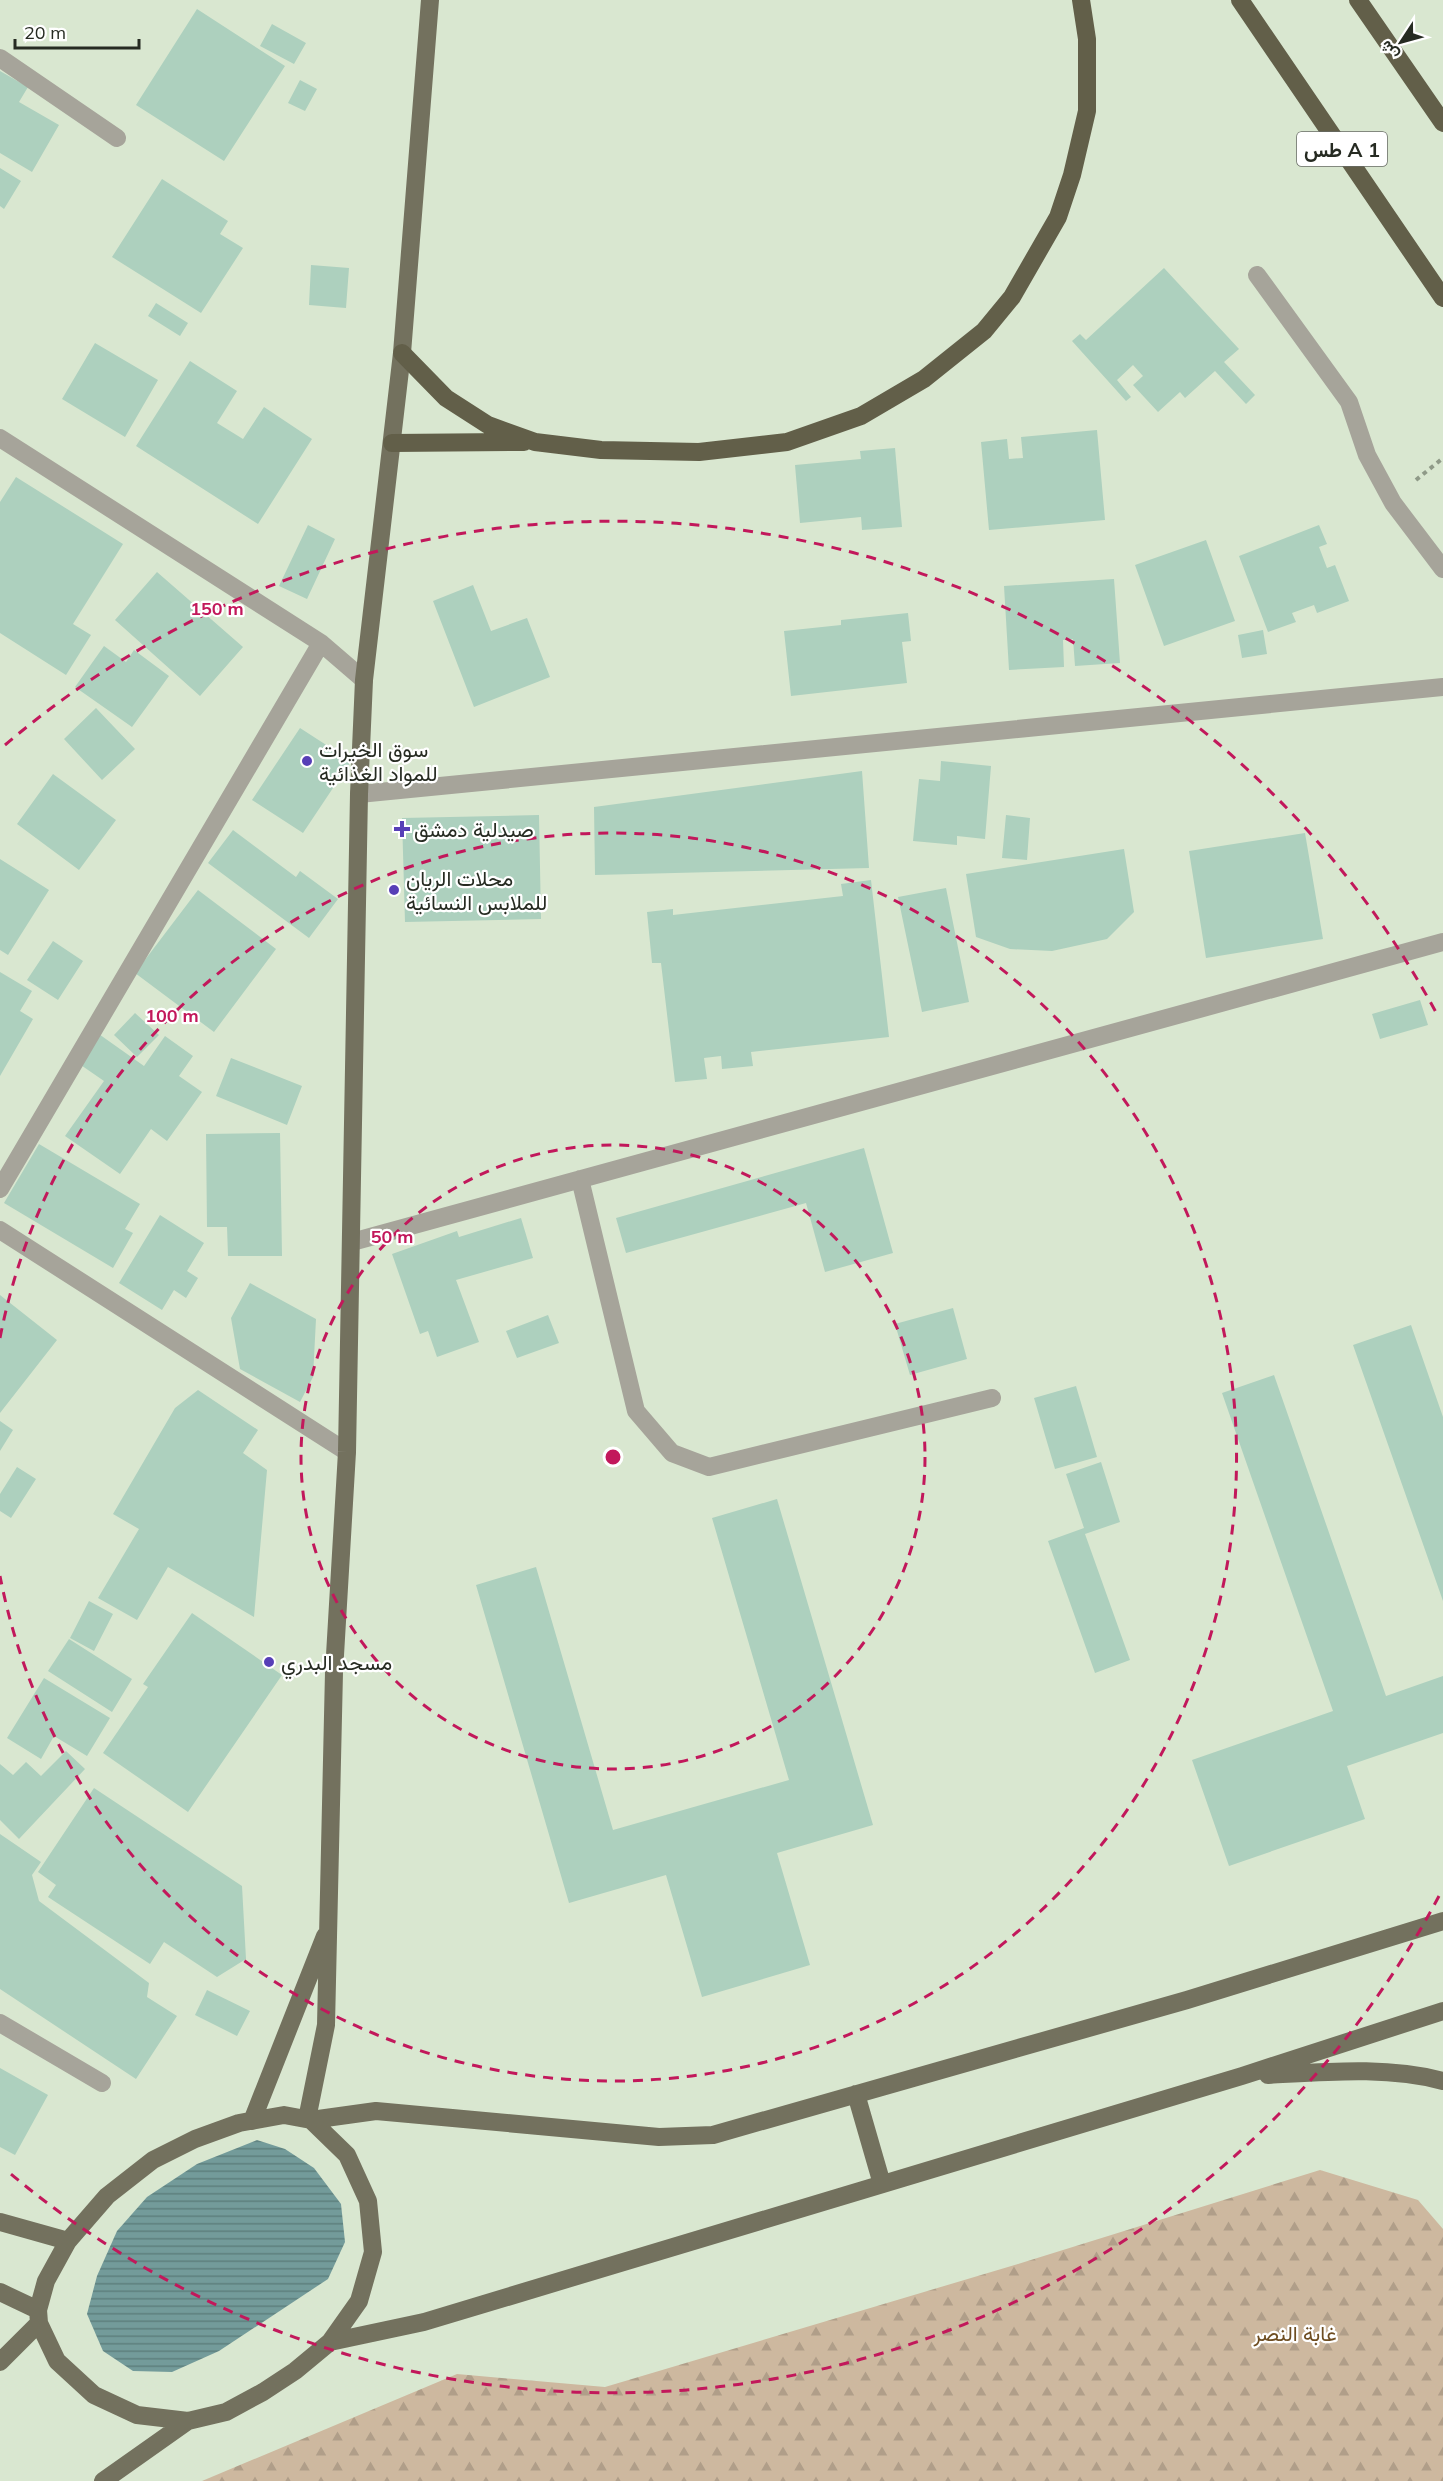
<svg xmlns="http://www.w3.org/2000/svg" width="1443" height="2481" font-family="Mulish,Vazirmatn,sans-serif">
<defs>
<pattern id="forest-firs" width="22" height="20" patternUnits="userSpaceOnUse" patternTransform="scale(1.5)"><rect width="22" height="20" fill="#cdb89f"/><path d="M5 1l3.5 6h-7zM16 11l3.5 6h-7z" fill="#b09e89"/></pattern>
<pattern id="water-rules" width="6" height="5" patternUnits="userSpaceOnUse" patternTransform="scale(1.5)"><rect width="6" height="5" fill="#739b9a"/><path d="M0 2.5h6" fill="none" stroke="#5e7f7d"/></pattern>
</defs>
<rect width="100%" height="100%" fill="#d9e7d0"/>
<path fill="url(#forest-firs)" d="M 1320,2170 L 1418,2200 L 1443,2229 L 1443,2481 L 202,2481 L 457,2374 L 605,2387 L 1018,2264 Z"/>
<path fill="url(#water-rules)" d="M 257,2140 L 285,2149 L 314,2168 L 341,2204 L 345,2242 L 328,2279 L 219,2351 L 172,2372 L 133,2371 L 103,2351 L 87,2314 L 97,2276 L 117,2231 L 147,2197 L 197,2164 Z"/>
<path fill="#add0be" d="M 197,9 L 285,66 L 224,161 L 136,105 Z
M 272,24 L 306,43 L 294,64 L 260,46 Z
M 0,71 L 28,87 L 19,102 L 59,125 L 32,172 L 0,153 Z
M 300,80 L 317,89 L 305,111 L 288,103 Z
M 0,168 L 21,181 L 4,209 L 0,206 Z
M 162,179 L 228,221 L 220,234 L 243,248 L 201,313 L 112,257 Z
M 311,265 L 349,268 L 346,308 L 309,305 Z
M 1164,268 L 1239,349 L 1224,362 L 1255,395 L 1246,404 L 1215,371 L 1185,398 L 1180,392 L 1158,412 L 1133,385 L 1143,376 L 1133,365 L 1117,380 L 1131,397 L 1126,401 L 1072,341 L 1080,334 L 1086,340 Z
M 156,303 L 188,323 L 180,336 L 148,316 Z
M 95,343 L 158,380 L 125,437 L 62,399 Z
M 190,361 L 237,391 L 217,423 L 243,439 L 264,407 L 312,439 L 258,524 L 136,446 Z
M 1097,430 L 1105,520 L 989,530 L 981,442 L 1007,439 L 1009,459 L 1023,458 L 1021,437 Z
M 895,448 L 902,527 L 862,530 L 861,517 L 800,523 L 795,465 L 861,459 L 860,451 Z
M 16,477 L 123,544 L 73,624 L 91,635 L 66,675 L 0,633 L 0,502 Z
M 308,525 L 335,539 L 307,599 L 279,586 Z
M 1319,525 L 1327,544 L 1319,547 L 1327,568 L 1335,565 L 1349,601 L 1317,613 L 1314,605 L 1292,613 L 1296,622 L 1268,632 L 1239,556 Z
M 1206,540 L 1235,621 L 1164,646 L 1135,565 Z
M 157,572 L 243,647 L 200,696 L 115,620 Z
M 1114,579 L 1120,663 L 1075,666 L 1073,639 L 1063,640 L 1064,667 L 1009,670 L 1004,586 Z
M 473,585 L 491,631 L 527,618 L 550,677 L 474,707 L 433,601 Z
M 908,613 L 911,641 L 902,642 L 907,683 L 791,696 L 784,631 L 841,625 L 841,620 Z
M 1263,630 L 1267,654 L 1242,658 L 1238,635 Z
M 104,646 L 126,662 L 134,650 L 169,676 L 132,727 L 75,687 Z
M 96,708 L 135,749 L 102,780 L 64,739 Z
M 300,728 L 351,761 L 303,833 L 252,800 Z
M 941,761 L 991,766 L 985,839 L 957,836 L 957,845 L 913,841 L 919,779 L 940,781 Z
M 862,771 L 869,868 L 595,875 L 594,807 Z
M 53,774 L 116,820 L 79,870 L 17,824 Z
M 539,815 L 541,919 L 405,922 L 402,818 Z
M 1006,815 L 1030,818 L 1027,860 L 1002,858 Z
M 233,830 L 296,877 L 300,871 L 338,899 L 309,938 L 208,863 Z
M 1305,833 L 1323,939 L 1206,958 L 1189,851 Z
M 1124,849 L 1134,912 L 1107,939 L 1052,951 L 1010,949 L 976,937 L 966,874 Z
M 0,859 L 49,890 L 8,955 L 0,950 Z
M 871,880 L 889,1037 L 751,1052 L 753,1066 L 722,1069 L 721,1056 L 704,1058 L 707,1079 L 675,1082 L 661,963 L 652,963 L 647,912 L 673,909 L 673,915 L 843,896 L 841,884 Z
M 946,888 L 969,1002 L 922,1012 L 898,897 Z
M 198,890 L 276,949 L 214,1032 L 135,973 Z
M 53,941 L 83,961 L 58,1000 L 27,980 Z
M 0,972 L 32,991 L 20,1011 L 33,1019 L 0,1076 Z
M 1420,1000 L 1428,1025 L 1380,1039 L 1372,1014 Z
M 135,1013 L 159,1035 L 137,1057 L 114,1035 Z
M 96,1032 L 144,1066 L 165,1036 L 193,1056 L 179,1076 L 202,1092 L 167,1141 L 151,1129 L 120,1174 L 65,1136 L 104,1081 L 75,1061 Z
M 231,1058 L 302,1086 L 287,1125 L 216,1096 Z
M 280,1133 L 282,1256 L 228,1256 L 227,1227 L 207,1227 L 206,1134 Z
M 39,1144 L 140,1204 L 125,1229 L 133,1233 L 113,1268 L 4,1203 Z
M 864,1148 L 893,1253 L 825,1272 L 806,1203 L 626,1253 L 616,1218 Z
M 160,1215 L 204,1243 L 187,1271 L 198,1278 L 186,1298 L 174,1290 L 162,1310 L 119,1283 Z
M 521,1218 L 533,1258 L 456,1280 L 479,1342 L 437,1357 L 428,1331 L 420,1334 L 392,1254 L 457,1231 L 459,1237 Z
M 250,1283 L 316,1319 L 313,1377 L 300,1402 L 240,1369 L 231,1318 Z
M 0,1295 L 57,1340 L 0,1413 Z
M 953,1308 L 967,1359 L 910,1375 L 895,1324 Z
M 548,1315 L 559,1343 L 517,1358 L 506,1331 Z
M 1411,1325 L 1443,1417 L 1443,1601 L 1353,1345 Z
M 1274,1375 L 1386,1696 L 1443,1676 L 1443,1733 L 1347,1766 L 1365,1819 L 1229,1866 L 1192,1760 L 1333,1711 L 1222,1393 Z
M 1076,1386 L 1097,1457 L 1055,1469 L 1034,1398 Z
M 198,1390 L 258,1430 L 243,1453 L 267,1470 L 254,1617 L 168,1567 L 137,1620 L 98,1598 L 139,1529 L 113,1514 L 175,1408 Z
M 0,1421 L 13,1430 L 0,1451 Z
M 1101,1462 L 1120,1522 L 1085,1534 L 1130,1660 L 1095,1673 L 1048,1541 L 1084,1528 L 1066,1474 Z
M 17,1467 L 36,1479 L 11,1518 L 0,1511 L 0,1494 Z
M 777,1499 L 873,1825 L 777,1853 L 810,1965 L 702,1997 L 666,1875 L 569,1903 L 476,1585 L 536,1567 L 613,1830 L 789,1780 L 712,1518 Z
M 89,1601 L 113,1614 L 94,1651 L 70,1638 Z
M 192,1613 L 282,1675 L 188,1812 L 103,1753 L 148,1687 L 143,1684 Z
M 69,1639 L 132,1679 L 112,1712 L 48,1671 Z
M 44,1678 L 110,1718 L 87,1756 L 54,1736 L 41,1759 L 7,1738 Z
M 66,1751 L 85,1769 L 19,1839 L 0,1820 L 0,1764 L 13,1775 L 26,1762 L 41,1776 Z
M 94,1788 L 242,1886 L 246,1959 L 217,1977 L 164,1942 L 150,1964 L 48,1897 L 56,1885 L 38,1872 Z
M 0,1834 L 41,1862 L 32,1875 L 39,1901 L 149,1983 L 147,1997 L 177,2016 L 136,2079 L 0,1989 Z
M 207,1990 L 250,2011 L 237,2036 L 195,2015 Z
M 0,2068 L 48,2095 L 15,2155 L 0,2147 Z"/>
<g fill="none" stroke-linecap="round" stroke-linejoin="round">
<path stroke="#8f9a88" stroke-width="4" stroke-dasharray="4.5 4.5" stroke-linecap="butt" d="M 1416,480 L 1443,458"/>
<path stroke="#a6a49a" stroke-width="18" d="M 0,58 L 117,138
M 1257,275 L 1349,402 L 1367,455 L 1393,503 L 1443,569
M 0,438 L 321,643 L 364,680
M 359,794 L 1443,687
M 580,1179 L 636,1411 L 672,1453 L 709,1467 L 992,1398
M 0,1189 L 321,643
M 0,1230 L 347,1452
M 352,1242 L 1443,942
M 0,2023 L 102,2083"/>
<path stroke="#73715e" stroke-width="18" d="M 1268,2075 C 1325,2072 1387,2066 1443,2081
M 856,2094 L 882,2184
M 307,2119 L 326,2025 L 334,1672 L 347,1452 L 359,794 L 364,680 L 402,353 L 430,0
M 311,2120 L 347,2155 L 368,2201 L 373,2252 L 359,2301 L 330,2342 L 295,2371 L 263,2392 L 226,2412 L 188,2421 L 137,2415 L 94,2395 L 57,2361 L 39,2323 L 38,2310 L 46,2281 L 68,2241 L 107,2196 L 153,2160 L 195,2139 L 239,2123 L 284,2115 L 311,2120 L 376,2111 L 659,2137 L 713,2135 L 1187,2000 L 1443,1921
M 252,2121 L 325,1936
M 0,2222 L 68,2241
M 0,2292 L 38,2310
M 330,2342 L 424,2322 L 1242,2076 L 1443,2011
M 0,2362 L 39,2323
M 103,2481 L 188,2421"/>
<path stroke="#625f49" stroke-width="18" d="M 1240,0 L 1443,298
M 1358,0 L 1443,123
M 402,353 L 446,398 L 488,425 L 535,442 L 601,450 L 699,452 L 787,442 L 861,416 L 924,379 L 984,331 L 1012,297 L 1058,217 L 1072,175 L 1087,111 L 1087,39 L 1081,0
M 392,443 L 524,442"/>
</g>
<g fill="none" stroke="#c2185b" stroke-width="3" stroke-dasharray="10 8">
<circle cx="613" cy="1457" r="312"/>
<path d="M0 1338A624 624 0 1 1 0 1576"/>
<path d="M1439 1896A936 936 0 0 1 5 2169M5 745A936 936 0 0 1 1439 1018"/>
</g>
<g fill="#573fb7" stroke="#fff" stroke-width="2">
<circle cx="307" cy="761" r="6"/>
<path d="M399 820h6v6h6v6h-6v6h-6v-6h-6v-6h6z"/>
<circle cx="394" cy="890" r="6"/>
<circle cx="269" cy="1662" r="6"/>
</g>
<g text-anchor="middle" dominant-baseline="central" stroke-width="4.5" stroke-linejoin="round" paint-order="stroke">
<rect fill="#fff" stroke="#676b64" stroke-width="1.5" x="1297" y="132" width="90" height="34" rx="4.5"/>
<g font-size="20" font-weight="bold" fill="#262b22">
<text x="1342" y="149">طس A 1</text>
</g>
<g font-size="21" fill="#262b22" stroke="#fff" text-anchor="start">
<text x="319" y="749">سوق الخيرات<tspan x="319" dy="24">للمواد الغذائية</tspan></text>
<text x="414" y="829">صيدلية دمشق</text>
<text x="406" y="878">محلات الريان<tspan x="406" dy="24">للملابس النسائية</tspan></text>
<text x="281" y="1662">مسجد البدري</text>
</g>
<g font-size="21" fill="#6e4d21" stroke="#fff">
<text x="1295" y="2333">غابة النصر</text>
</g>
</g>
<circle cx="613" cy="1457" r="9" fill="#c2185b" stroke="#fff" stroke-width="3"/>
<g font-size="18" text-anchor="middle" font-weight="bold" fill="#c2185b" stroke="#fff" stroke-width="4.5" stroke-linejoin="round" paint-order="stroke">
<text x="217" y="615">150 m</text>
<text x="172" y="1022">100 m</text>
<text x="392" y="1243">50 m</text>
</g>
<g transform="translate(1401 42) rotate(234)" stroke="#ffffff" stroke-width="4.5" paint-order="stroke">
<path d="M0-4.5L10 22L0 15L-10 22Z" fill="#262b22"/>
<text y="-9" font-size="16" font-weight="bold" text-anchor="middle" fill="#262b22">ش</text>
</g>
<path d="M15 39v9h124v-9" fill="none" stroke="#262b22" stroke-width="3"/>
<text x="24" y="39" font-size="18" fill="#262b22" stroke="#ffffff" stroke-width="4.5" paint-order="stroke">20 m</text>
</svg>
